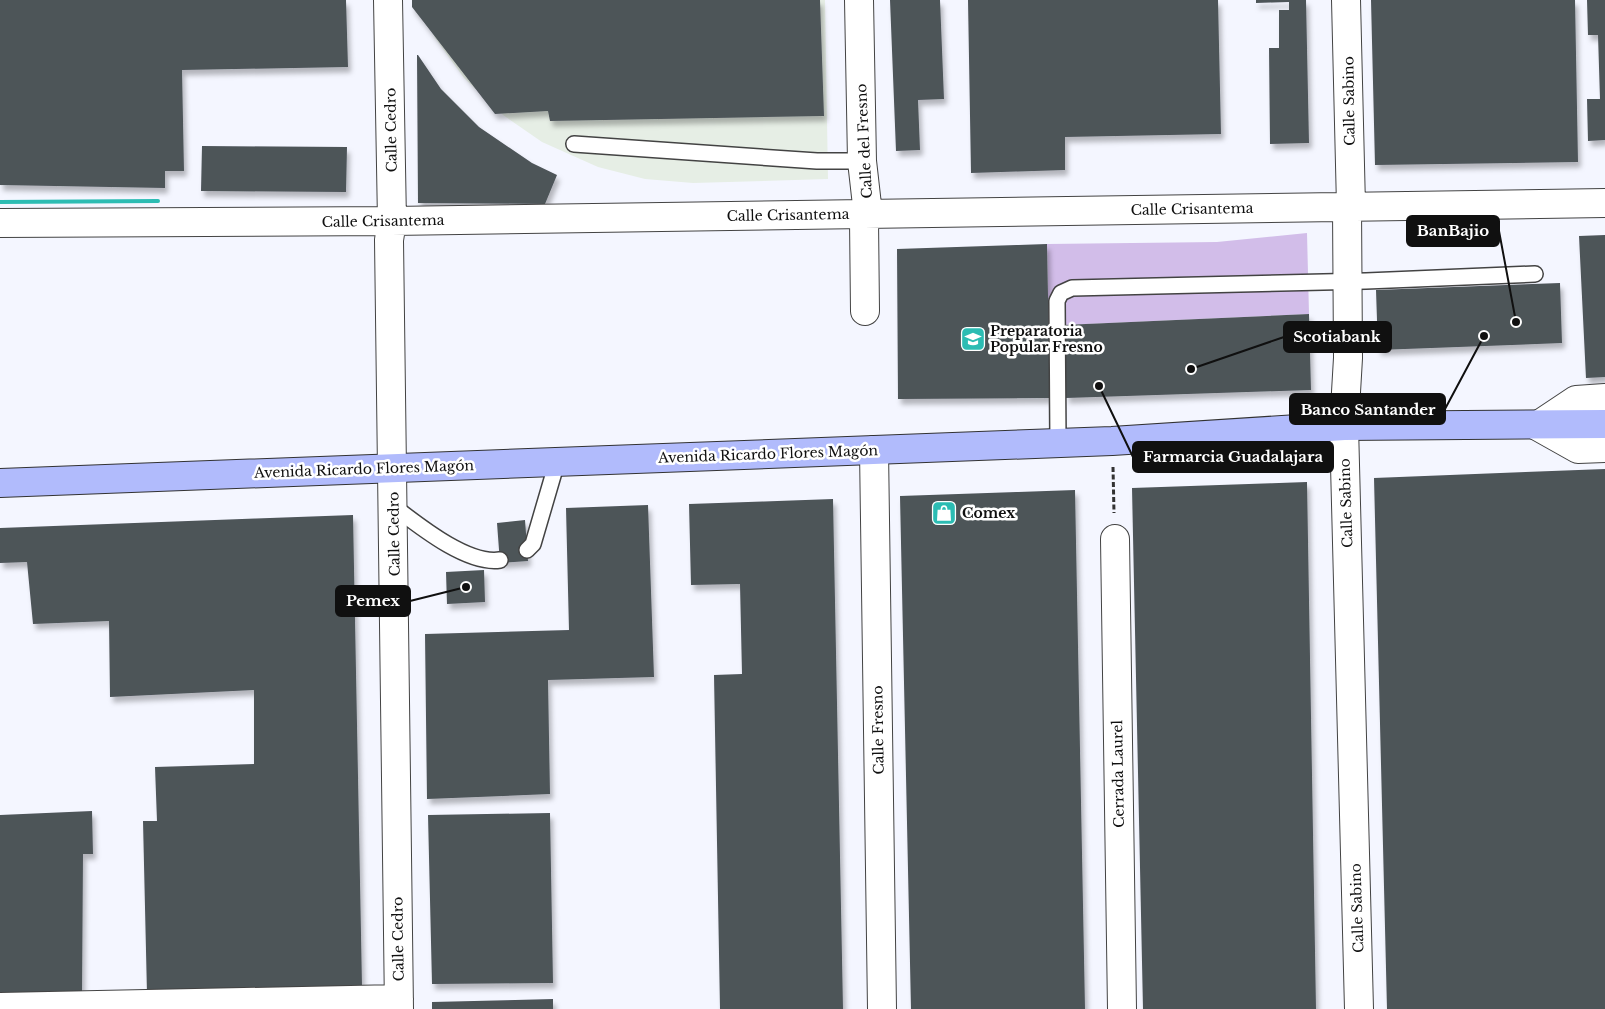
<svg xmlns="http://www.w3.org/2000/svg" width="1605" height="1009" font-family="'Libre Baskerville',serif">
<defs>
<filter id="shadow"><feDropShadow dx="3" dy="5.5" stdDeviation="2.5" flood-color="#0004"/></filter>
</defs>
<rect width="100%" height="100%" fill="#f4f6ff"/>
<path fill="#e6eee5" d="M 415,0 L 825,0 L 828,179 L 693,183 L 645,179 L 598,167 L 542,142 L 503,115 L 464,78 L 435,38 Z"/>
<path fill="#d2bde9" d="M 1307,233 L 1309,314 L 1064,325 L 1066,398 L 1050,398 L 1047,244 L 1217,242 Z"/>
<path fill="#4d5459" filter="url(#shadow)" d="M 0,0 L 346,0 L 348,67 L 182,70 L 184,171 L 165,171 L 165,188 L 0,185 Z
M 412,0 L 820,0 L 824,116 L 550,121 L 548,111 L 495,114 L 412,7 Z
M 890,0 L 940,0 L 944,99 L 918,100 L 920,150 L 896,151 Z
M 968,0 L 1218,0 L 1221,134 L 1065,137 L 1065,170 L 971,173 Z
M 1256,0 L 1306,0 L 1309,143 L 1270,144 L 1269,48 L 1279,48 L 1279,10 L 1289,10 L 1289,2 L 1256,3 Z
M 1371,0 L 1575,0 L 1578,162 L 1375,165 Z
M 1587,0 L 1605,0 L 1605,140 L 1588,141 L 1587,99 L 1600,99 L 1598,35 L 1588,35 Z
M 417,55 L 418,55 L 441,89 L 479,127 L 532,163 L 557,175 L 545,204 L 418,203 Z
M 202,146 L 347,147 L 346,192 L 201,191 Z
M 1605,235 L 1605,377 L 1586,378 L 1579,236 Z
M 1047,244 L 1050,398 L 898,399 L 897,249 Z
M 1560,283 L 1562,343 L 1378,350 L 1376,290 Z
M 1309,314 L 1311,390 L 1066,398 L 1063,325 Z
M 1605,469 L 1605,1009 L 1387,1009 L 1374,478 Z
M 1307,482 L 1316,1009 L 1143,1009 L 1132,488 Z
M 1075,490 L 1085,1009 L 911,1009 L 900,496 Z
M 833,499 L 843,1009 L 720,1009 L 714,675 L 742,674 L 740,584 L 691,585 L 689,504 Z
M 648,505 L 654,677 L 548,680 L 550,794 L 427,799 L 425,634 L 569,630 L 566,508 Z
M 353,515 L 362,986 L 147,994 L 143,821 L 157,821 L 155,767 L 254,764 L 254,690 L 110,697 L 109,621 L 33,624 L 27,562 L 0,563 L 0,528 Z
M 525,520 L 528,561 L 500,563 L 497,523 Z
M 484,570 L 485,602 L 447,604 L 446,572 Z
M 92,811 L 93,854 L 83,854 L 82,997 L 0,1000 L 0,815 Z
M 550,813 L 553,983 L 432,984 L 428,815 Z
M 553,999 L 553,1009 L 432,1009 L 432,1002 Z"/>
<g fill="none" stroke-linecap="round" stroke-linejoin="round">
<defs>
<path id="lane" d="M 574,144 L 817,161 L 862,161
M 1058,443 L 1057,301 L 1061,293 L 1072,288 L 1366,281 L 1535,274
M 393,506 C 418,525 467,565 500,560
M 527,550 L 533,544 L 557,462"/>
<path id="street" d="M 388,0 L 392,221 L 389,240 L 399,1009
M 859,0 L 862,161 L 868,214 L 864,220 L 865,311
M 1346,0 L 1351,206 L 1347,207 L 1348,358 L 1344,426 L 1359,1009
M 0,223 L 392,221 L 1605,203
M 1605,398 L 1576,400 L 1537,426 L 1578,449 L 1605,448
M 874,450 L 882,1009
M 1115,539 L 1122,1009
M 0,1007 L 399,999"/>
<path id="secondary" d="M 0,483 L 1112,441 L 1344,426 L 1605,424"/>
</defs>
<use href="#lane" stroke="#434343" stroke-width="18"/>
<use href="#street" stroke="#434343" stroke-width="30"/>
<use href="#secondary" stroke="#323232" stroke-width="30"/>
<path stroke="#323232" stroke-width="3" stroke-dasharray="5 2.5" stroke-linecap="butt" d="M 1113,467 L 1114,513"/>
<use href="#lane" stroke="#fff" stroke-width="15"/>
<use href="#street" stroke="#fff" stroke-width="28"/>
<use href="#secondary" stroke="#b1bbfc" stroke-width="28"/>
<path stroke="#2cbcb3" stroke-width="4" d="M 0,202 L 158,201"/>
</g>
<defs>
<symbol id="school-square" viewBox="-11 -11 22 22"><rect x="-9" y="-9" width="18" height="18" rx="4" fill="#2cbcb3" stroke="#fff"/><path d="M0-5L7-2L0 1L-7-2ZM-4 1L0 2.5L4 1V4Q0 6-4 4Z" fill="#fff"/></symbol>
<symbol id="shop-square" viewBox="-11 -11 22 22"><rect x="-9" y="-9" width="18" height="18" rx="4" fill="#2cbcb3" stroke="#fff"/><path d="M-5-2.5h2.3a2.7 3.5 0 0 1 5.4 0H5L5.5 6h-11ZM-1.5-2.5h3a1.5 2.3 0 0 0-3 0Z" fill="#fff"/></symbol>
</defs>
<g fill-rule="evenodd">
<use href="#school-square" x="959" y="325" width="28" height="28"/>
<use href="#shop-square" x="930" y="499" width="28" height="28"/>
</g>
<g text-anchor="middle" dominant-baseline="central" stroke-width="5" stroke-linejoin="round" paint-order="stroke">
<g font-size="14" fill="#101010" stroke="#fff">
<text transform="translate(1349 101) rotate(-91)">Calle Sabino</text>
<text transform="translate(391 130) rotate(-91)">Calle Cedro</text>
<text transform="translate(864 141) rotate(-93)">Calle del Fresno</text>
<text transform="translate(1192 209) rotate(-1)">Calle Crisantema</text>
<text transform="translate(788 215) rotate(-1)">Calle Crisantema</text>
<text transform="translate(383 221) rotate(-1)">Calle Crisantema</text>
<text transform="translate(768 454) rotate(-2)">Avenida Ricardo Flores Magón</text>
<text transform="translate(364 469) rotate(-2)">Avenida Ricardo Flores Magón</text>
<text transform="translate(1346 503) rotate(-92)">Calle Sabino</text>
<text transform="translate(394 534) rotate(-91)">Calle Cedro</text>
<text transform="translate(878 730) rotate(-91)">Calle Fresno</text>
<text transform="translate(1118 774) rotate(-91)">Cerrada Laurel</text>
<text transform="translate(1357 908) rotate(-92)">Calle Sabino</text>
<text transform="translate(398 939) rotate(-91)">Calle Cedro</text>
</g>
<g font-size="14" font-weight="bold" fill="#101010" stroke="#fff" text-anchor="start">
<text x="990" y="331">Preparatoria<tspan x="990" dy="16">Popular Fresno</tspan></text>
<text x="962" y="513">Comex</text>
</g>
</g>
<path fill="none" stroke="#101010" stroke-width="2" d="M1516 322L1499 231M1191 369L1284 337M1484 336L1445 409M1099 386L1133 457M466 587L410 601"/>
<g fill="#101010" stroke="#fff" stroke-width="2">
<circle cx="1516" cy="322" r="5"/>
<circle cx="1191" cy="369" r="5"/>
<circle cx="1484" cy="336" r="5"/>
<circle cx="1099" cy="386" r="5"/>
<circle cx="466" cy="587" r="5"/>
</g>
<g fill="#101010" stroke="#101010" stroke-width="2">
<rect x="1407" y="216" width="92" height="30" rx="5"/>
<rect x="1284" y="322" width="107" height="30" rx="5"/>
<rect x="1290" y="394" width="155" height="30" rx="5"/>
<rect x="1133" y="442" width="200" height="30" rx="5"/>
<rect x="336" y="586" width="74" height="30" rx="5"/>
</g>
<g font-size="15" text-anchor="middle" font-weight="bold" fill="#fff">
<text x="1453" y="236">BanBajio</text>
<text x="1337" y="342">Scotiabank</text>
<text x="1368" y="415">Banco Santander</text>
<text x="1233" y="462">Farmarcia Guadalajara</text>
<text x="373" y="606">Pemex</text>
</g>
</svg>
